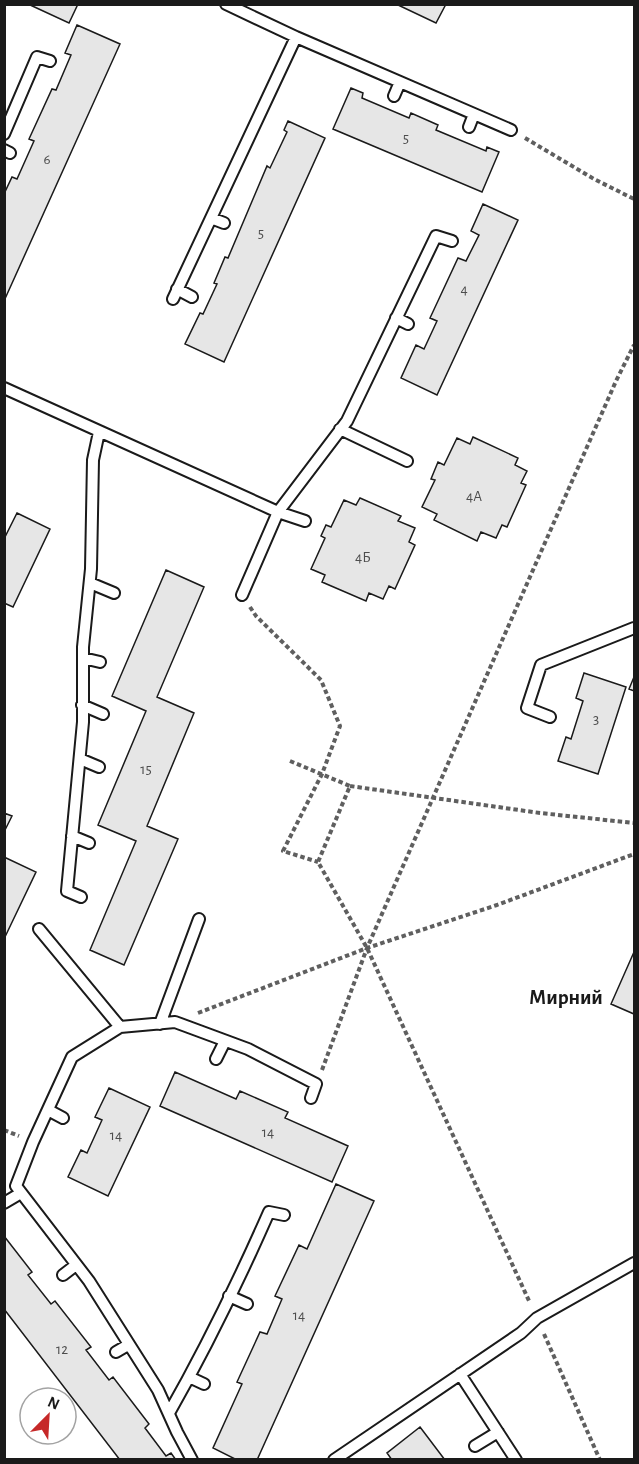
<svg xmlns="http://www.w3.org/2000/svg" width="639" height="1464" font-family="'Alegreya Sans',sans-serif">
<rect width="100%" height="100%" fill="#fff"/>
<path fill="#e6e6e6" stroke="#1a1a1a" stroke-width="1.5" d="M 28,4 L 78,4 L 69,23 Z
M 396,4 L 446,4 L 436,23 Z
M 77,25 L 120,44 L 4,301 L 4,194 L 12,177 L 17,179 L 34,141 L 29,139 L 52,89 L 56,90 L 71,55 L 65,53 Z
M 351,88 L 363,93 L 362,98 L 409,118 L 411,113 L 438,125 L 436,130 L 486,151 L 487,147 L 499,152 L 482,192 L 333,129 Z
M 288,121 L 325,138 L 224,362 L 185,344 L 200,313 L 203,314 L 217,284 L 214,283 L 225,257 L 228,258 L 267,166 L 270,168 L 287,132 L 284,130 Z
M 483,204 L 518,220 L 437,395 L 401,378 L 416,345 L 424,349 L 437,321 L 430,318 L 458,258 L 466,261 L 479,235 L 471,231 Z
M 473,437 L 518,458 L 515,465 L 527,471 L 521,483 L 526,485 L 507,527 L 502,525 L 496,538 L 481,532 L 477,541 L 434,520 L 437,514 L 422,507 L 435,480 L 431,479 L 438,462 L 444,465 L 457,438 L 470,444 Z
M 360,498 L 401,516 L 398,521 L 415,528 L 409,542 L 415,545 L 395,589 L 389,586 L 383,599 L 369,593 L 366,601 L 322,582 L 325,575 L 311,569 L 325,538 L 321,536 L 326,525 L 331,527 L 344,500 L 356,505 Z
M 17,513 L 50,529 L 13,607 L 4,603 L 4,539 Z
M 166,570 L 204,587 L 157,697 L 194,713 L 147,826 L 178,839 L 124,965 L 90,950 L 136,841 L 98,825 L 146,711 L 112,696 Z
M 584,673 L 626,687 L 598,774 L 558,761 L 566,737 L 571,739 L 583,701 L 576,698 Z
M 634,677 L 634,691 L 629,689 Z
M 4,813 L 12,816 L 4,832 Z
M 4,857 L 36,872 L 4,939 Z
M 634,952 L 634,1014 L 611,1004 Z
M 175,1072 L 236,1099 L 240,1091 L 288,1112 L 285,1118 L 348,1146 L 332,1182 L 160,1106 Z
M 109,1088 L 150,1107 L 108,1196 L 68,1177 L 81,1150 L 87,1153 L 102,1120 L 95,1117 Z
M 336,1184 L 374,1201 L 257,1460 L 237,1460 L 213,1448 L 242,1384 L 237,1382 L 260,1332 L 267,1334 L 282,1299 L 275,1296 L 299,1245 L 307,1249 Z
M 4,1236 L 32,1272 L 28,1275 L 51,1304 L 55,1301 L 91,1347 L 86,1350 L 109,1380 L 113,1377 L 149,1424 L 145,1428 L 166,1456 L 171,1453 L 176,1460 L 120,1460 L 4,1309 Z
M 420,1427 L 445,1460 L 392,1460 L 387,1453 Z"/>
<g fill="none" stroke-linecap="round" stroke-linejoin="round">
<defs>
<path id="service" d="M 226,4 L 296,37 L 511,130
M 394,96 L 400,82
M 469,127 L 474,114
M 4,134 L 37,57 L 50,61
M 4,150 L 10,153
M 211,218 L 224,223
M 177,289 L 192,297
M 173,299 L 296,37
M 396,318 L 408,324
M 4,388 L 278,512 L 347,421 L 436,236 L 452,241
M 340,429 L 407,461
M 90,583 L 114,593
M 242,595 L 278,512 L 305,521
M 83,658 L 100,662
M 82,705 L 103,714
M 550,717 L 527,708 L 541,665 L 634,628
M 80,759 L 99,767
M 72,836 L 89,843
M 81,897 L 67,891 L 83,722 L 83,647 L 91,569 L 93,460 L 99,432
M 39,929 L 120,1027
M 160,1024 L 199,919
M 216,1059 L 225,1041
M 48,1110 L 63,1118
M 4,1203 L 21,1193
M 63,1275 L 76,1265
M 229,1296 L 247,1304
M 116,1352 L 128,1345
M 460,1374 L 516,1460
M 189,1377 L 204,1384
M 169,1413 C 206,1348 239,1280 269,1212 L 284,1215
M 475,1446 L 498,1432
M 192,1460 L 177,1432 L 158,1390 L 89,1281 L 16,1186 L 33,1142 L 72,1057 L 120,1027 L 175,1022 L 248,1049 L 316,1084 L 311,1098
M 334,1460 L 521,1333 L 537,1318 L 634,1263"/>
</defs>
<use href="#service" stroke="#1a1a1a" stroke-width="14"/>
<path stroke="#5f5f5f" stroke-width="4" stroke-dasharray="4.5 3" stroke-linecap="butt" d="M 525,138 L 594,179 L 634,199
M 250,607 L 256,616 L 321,680 L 340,726 L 322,774 L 283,851 L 318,862
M 290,761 L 350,786 L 318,862 L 367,948 L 530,1303
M 350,786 L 540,813 L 634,823
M 198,1013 L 367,948 L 497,905 L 634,854
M 322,1070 L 367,948 L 616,381 L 634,345
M 4,1130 L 19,1136
M 544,1334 L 600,1460"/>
<use href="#service" stroke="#fff" stroke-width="10"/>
</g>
<g text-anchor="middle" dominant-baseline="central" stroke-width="4.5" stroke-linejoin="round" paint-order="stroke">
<g font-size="15" fill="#4d4d4d">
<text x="406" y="138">5</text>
<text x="47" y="159">6</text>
<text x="261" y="233">5</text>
<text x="464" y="289">4</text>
<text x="474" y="496">4А</text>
<text x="363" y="557">4Б</text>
<text x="596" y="719">3</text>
<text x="146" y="769">15</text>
<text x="268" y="1132">14</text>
<text x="116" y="1135">14</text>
<text x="299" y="1315">14</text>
<text x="62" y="1349">12</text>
</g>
<g font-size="21" font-weight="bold" fill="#1a1a1a" stroke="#fff">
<text x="566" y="997">Мирний</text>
</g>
</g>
<rect width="639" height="1464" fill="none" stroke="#1a1a1a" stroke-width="12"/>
<g transform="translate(48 1416) rotate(24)"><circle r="28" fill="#ffffff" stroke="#a3a3a3" stroke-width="1.5"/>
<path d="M0-4.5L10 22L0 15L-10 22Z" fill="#c62828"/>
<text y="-9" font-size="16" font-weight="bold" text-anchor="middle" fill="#1a1a1a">N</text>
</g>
</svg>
